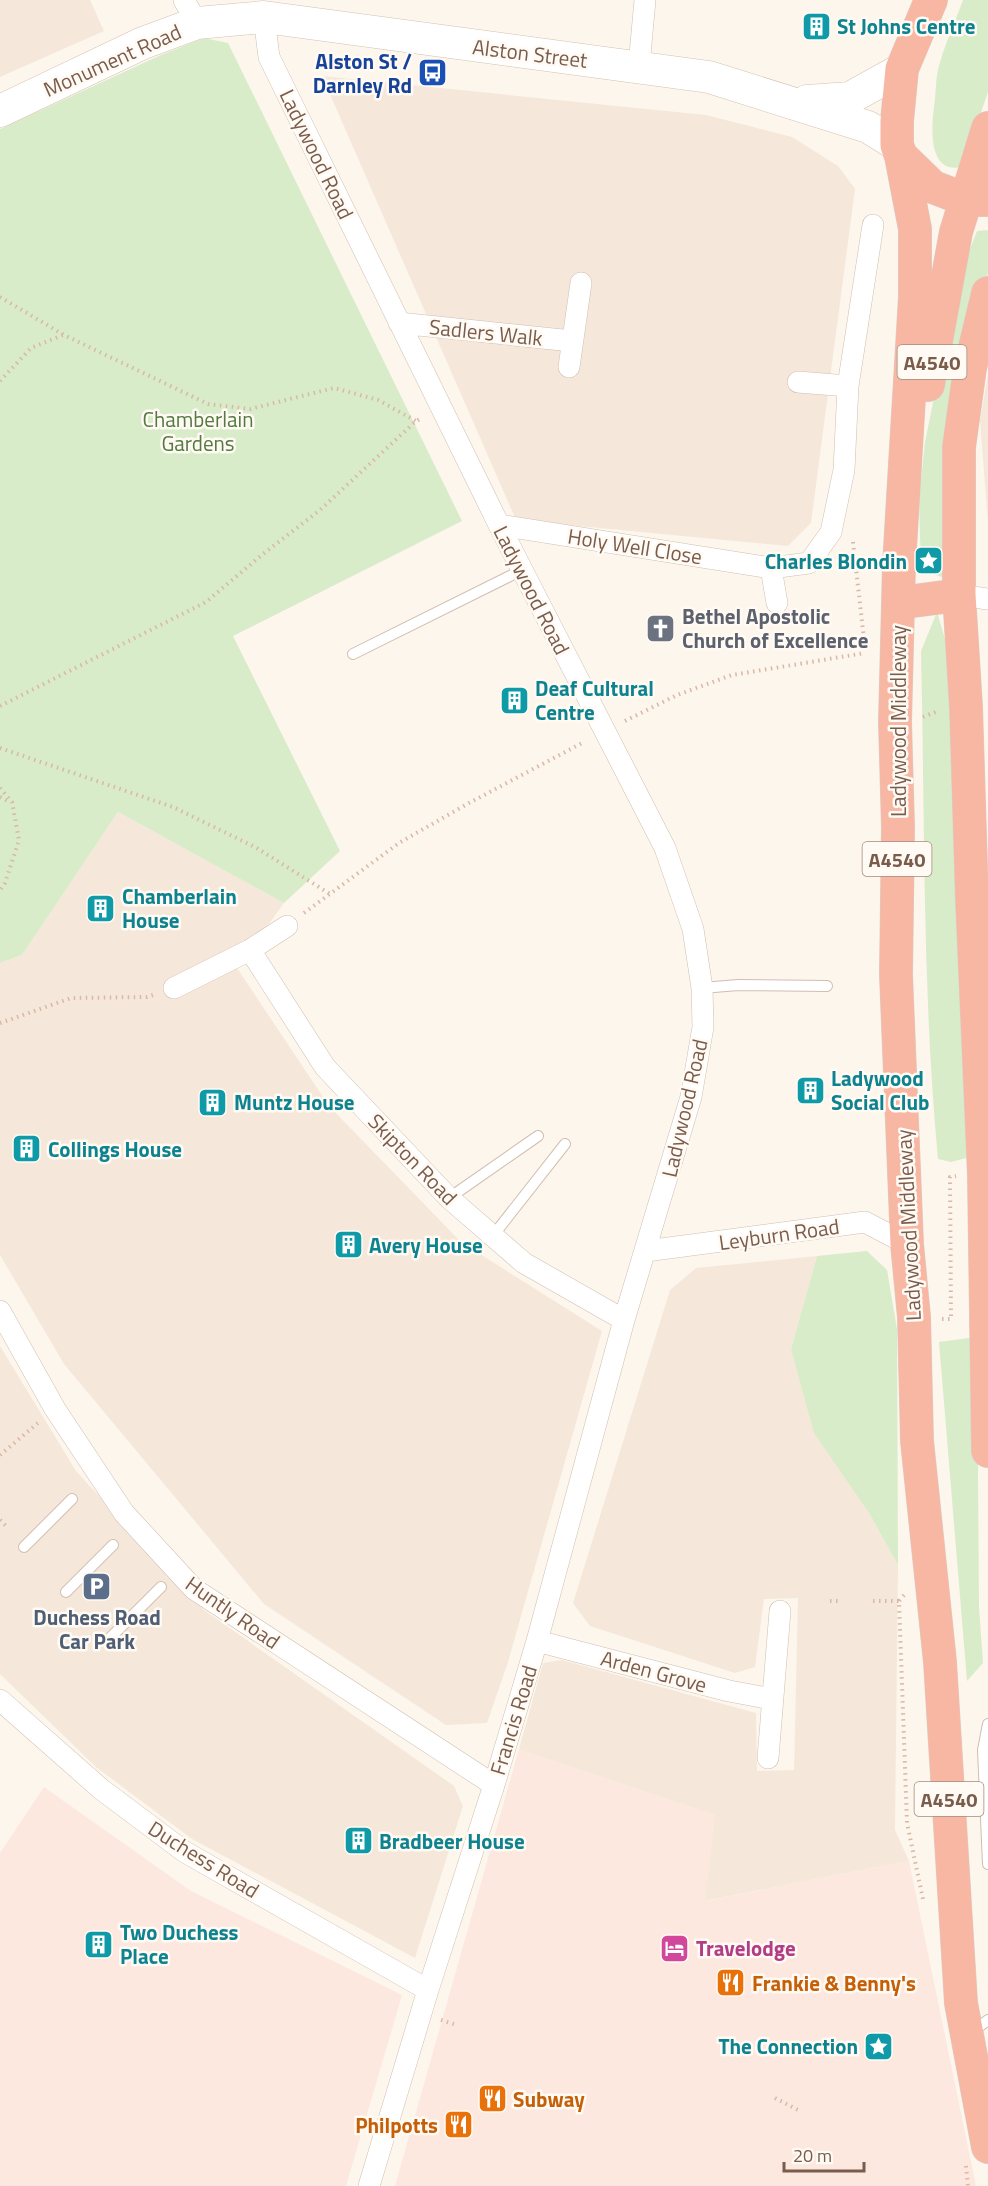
<svg xmlns="http://www.w3.org/2000/svg" width="988" height="2186" font-family="'Titillium Web',sans-serif">
<rect width="100%" height="100%" fill="#fdf6ec"/>
<path fill="#f5e8da" d="M 0,0 L 90,0 L 104,31 L 0,77 Z
M 322,76 L 706,115 L 792,137 L 838,166 L 855,189 L 811,523 L 788,546 L 516,520 Z
M 988,374 L 988,523 L 980,421 Z
M 118,812 L 284,903 L 237,968 L 329,1106 L 461,1242 L 602,1331 L 508,1662 L 487,1723 L 446,1725 L 264,1604 L 64,1364 L 0,1255 L 0,963 L 22,955 Z
M 817,1256 L 791,1349 L 869,1513 L 898,1565 L 895,1830 L 909,1861 L 704,1901 L 519,1749 L 543,1663 L 562,1660 L 756,1713 L 757,1771 L 794,1770 L 798,1598 L 764,1599 L 755,1667 L 735,1673 L 590,1626 L 573,1603 L 670,1290 L 696,1268 Z
M 0,1346 L 76,1471 L 204,1610 L 454,1786 L 463,1806 L 415,1958 L 192,1839 L 96,1767 L 0,1674 Z"/>
<path fill="#fde8e0" d="M 519,1749 L 715,1815 L 705,1901 L 909,1861 L 976,2186 L 395,2186 Z
M 44,1787 L 191,1891 L 402,1995 L 346,2186 L 0,2186 L 0,1853 Z"/>
<path fill="#d8ecc9" d="M 963,0 L 988,0 L 988,92 L 962,167 C 925,175 932,121 935,99 C 936,88 936,76 939,66 C 945,44 955,22 963,0 Z
M 204,38 L 228,43 L 462,521 L 233,636 L 340,851 L 284,903 L 118,812 L 22,955 L 0,963 L 0,129 L 161,55 Z
M 988,230 L 988,273 L 971,325 L 948,579 L 921,570 L 919,499 L 925,442 L 958,280 L 977,231 Z
M 937,612 L 954,669 L 970,1157 L 951,1162 L 938,1159 C 922,990 925,820 921,651 Z
M 867,1251 L 887,1270 L 897,1329 L 898,1565 L 869,1513 L 814,1433 L 791,1349 L 817,1256 Z
M 977,1337 L 979,1607 L 983,1663 L 967,1681 L 939,1342 Z"/>
<g fill="none" stroke-linecap="round" stroke-linejoin="round">
<defs>
<path id="lane" d="M 353,654 L 522,570
M 702,988 L 738,985 L 827,986
M 449,1198 L 538,1136
M 492,1237 L 565,1144
M 24,1547 L 72,1499
M 66,1592 L 113,1545
M 110,1638 L 161,1587
M 988,1724 L 983,1750 L 988,1864
M 972,2032 L 988,2020"/>
<path id="street" d="M 184,0 L 197,23
M 264,17 L 269,57 L 499,525 L 665,848 L 693,929 L 702,988 L 703,1027 L 691,1097 L 624,1320 L 537,1641 L 494,1785 L 428,1990 L 369,2186
M 639,66 L 645,0
M 399,323 L 572,341
M 569,367 L 581,283
M 798,382 L 848,386
M 499,525 L 771,568 L 809,563 L 831,532 L 844,470 L 848,386 L 873,225
M 771,568 L 777,603
M 959,595 L 988,599
M 250,950 L 325,1067 L 449,1198 L 524,1263 L 624,1320
M 174,988 L 250,950 L 287,926
M 646,1251 L 865,1222 L 907,1244
M 0,1311 L 55,1409 L 124,1513 L 194,1589 L 494,1785
M 537,1641 L 729,1691 L 772,1699
M 0,1700 L 101,1789 L 185,1852 L 428,1990
M 768,1758 L 780,1611"/>
<path id="secondary" d="M 807,101 L 850,98 L 902,69
M 0,111 L 143,43 L 197,23 L 264,17 L 709,77 L 868,127 L 897,145"/>
<path id="highway" d="M 931,0 L 902,69 L 897,121 L 897,145 L 901,156 L 933,187 L 967,200 L 988,200
M 901,156 L 915,229 L 915,297 L 899,565 L 895,722 L 898,827 L 896,975 L 907,1244 L 914,1317 L 917,1441 L 940,1662 L 961,2003 L 988,2147
M 988,293 L 970,368 L 959,447 L 959,595 L 966,707 L 972,900 L 984,1175 L 988,1451
M 928,385 L 956,232 L 988,128
M 898,603 L 959,595"/>
</defs>
<use href="#lane" stroke="#d1beb0" stroke-width="12"/>
<use href="#street" stroke="#d1beb0" stroke-width="22"/>
<use href="#secondary" stroke="#d6c0b0" stroke-width="33"/>
<use href="#highway" stroke="#dad1cd" stroke-width="34"/>
<path stroke="#d9b8a5" stroke-width="4" stroke-dasharray="1.5 4.5" stroke-linecap="butt" d="M 0,297 L 64,335 L 208,404 L 250,409 L 334,388 L 378,400 L 416,421
M 0,381 L 31,348 L 63,335
M 853,542 L 865,648
M 0,706 L 206,602 L 263,554 L 320,510 L 416,421 L 422,418
M 923,717 L 938,711
M 625,721 L 677,695 L 732,675 L 865,653
M 0,748 L 173,807 L 255,847 L 330,894
M 0,788 L 12,802 L 19,840 L 5,883 L 0,890
M 0,797 L 10,802
M 304,913 L 399,843 L 469,803 L 584,742
M 0,1023 L 71,998 L 147,997 L 153,995
M 942,1319 L 951,1319 L 950,1177 L 956,1176
M 0,1455 L 38,1423
M 0,1520 L 8,1528
M 904,1595 L 899,1601 L 907,1823 L 923,1899
M 830,1601 L 842,1601
M 873,1601 L 899,1601
M 441,2020 L 457,2025
M 775,2098 L 798,2110
M 966,2166 L 968,2186"/>
<use href="#lane" stroke="#fff" stroke-width="10"/>
<use href="#street" stroke="#fff" stroke-width="21"/>
<use href="#secondary" stroke="#fff" stroke-width="32"/>
<use href="#highway" stroke="#f7b7a3" stroke-width="33"/>
</g>
<defs>
<symbol id="building-square" viewBox="-11 -11 22 22"><rect x="-9" y="-9" width="18" height="18" rx="4" fill="#0f9aa8" stroke="#fffaf3"/><path d="M-4-6H4V6H1V3H-1V6H-4ZM-2.5-4.3h1.7v1.8h-1.7ZM.8-4.3h1.7v1.8H.8ZM-2.5-1h1.7V.8h-1.7ZM.8-1h1.7V.8H.8Z" fill="#fff"/></symbol>
<symbol id="bus-square" viewBox="-11 -11 22 22"><rect x="-9" y="-9" width="18" height="18" rx="4" fill="#1a4fb4" stroke="#fffaf3"/><path d="M-5-6H5V4H4V6H2V4H-2V6H-4V4H-5ZM-3.5-4V0h7V-4ZM-3.5 1.2v1.5H-2V1.2ZM2 1.2v1.5H3.5V1.2Z" fill="#fff"/></symbol>
<symbol id="sight-square" viewBox="-11 -11 22 22"><rect x="-9" y="-9" width="18" height="18" rx="4" fill="#0f9aa8" stroke="#fffaf3"/><path d="M0-6L1.8-2.2L6-1.7L2.9 1.2L3.7 5.4L0 3.3L-3.7 5.4L-2.9 1.2L-6-1.7L-1.8-2.2Z" fill="#fff"/></symbol>
<symbol id="church-square" viewBox="-11 -11 22 22"><rect x="-9" y="-9" width="18" height="18" rx="4" fill="#6b7280" stroke="#fffaf3"/><path d="M-1.2-6h2.4v3.5h3.3v2.4h-3.3V6h-2.4V-.1h-3.3v-2.4h3.3Z" fill="#fff"/></symbol>
<symbol id="parking-square" viewBox="-11 -11 22 22"><rect x="-9" y="-9" width="18" height="18" rx="4" fill="#5c6f8a" stroke="#fffaf3"/><path d="M-3.5-5.5H1a3.5 3.5 0 0 1 0 7H-1V5.5H-3.5ZM-1-3.4V-.6H.8a1.4 1.4 0 0 0 0-2.8Z" fill="#fff"/></symbol>
<symbol id="hotel-square" viewBox="-11 -11 22 22"><rect x="-9" y="-9" width="18" height="18" rx="4" fill="#d1479c" stroke="#fffaf3"/><path d="M-6-4.5h1.5V1H6V5H4.5V3h-9V5H-6ZM-4 0a1.8 1.8 0 1 1 3.6 0ZM.5 0V-2.5h3Q6-2.5 6 0Z" fill="#fff"/></symbol>
<symbol id="restaurant-square" viewBox="-11 -11 22 22"><rect x="-9" y="-9" width="18" height="18" rx="4" fill="#e8710a" stroke="#fffaf3"/><path d="M-5-6h1v4h1v-4h1v4h1v-4h1v5L-1.5 .5V6h-2V.5L-5-1ZM5-6V6H3V1.5H1.5Q1.5-4 5-6Z" fill="#fff"/></symbol>
</defs>
<g fill-rule="evenodd">
<use href="#building-square" x="800" y="10" width="33" height="33"/>
<use href="#bus-square" x="416" y="56" width="33" height="33"/>
<use href="#sight-square" x="912" y="544" width="33" height="33"/>
<use href="#church-square" x="644" y="612" width="33" height="33"/>
<use href="#building-square" x="498" y="684" width="33" height="33"/>
<use href="#building-square" x="84" y="892" width="33" height="33"/>
<use href="#building-square" x="794" y="1074" width="33" height="33"/>
<use href="#building-square" x="196" y="1086" width="33" height="33"/>
<use href="#building-square" x="10" y="1132" width="33" height="33"/>
<use href="#building-square" x="332" y="1228" width="33" height="33"/>
<use href="#parking-square" x="80" y="1570" width="33" height="33"/>
<use href="#building-square" x="342" y="1824" width="33" height="33"/>
<use href="#building-square" x="82" y="1928" width="33" height="33"/>
<use href="#hotel-square" x="658" y="1932" width="33" height="33"/>
<use href="#restaurant-square" x="714" y="1966" width="33" height="33"/>
<use href="#sight-square" x="862" y="2030" width="33" height="33"/>
<use href="#restaurant-square" x="476" y="2082" width="33" height="33"/>
<use href="#restaurant-square" x="442" y="2108" width="33" height="33"/>
</g>
<g text-anchor="middle" dominant-baseline="central" stroke-width="5" stroke-linejoin="round" paint-order="stroke">
<g fill="#fffaf3" stroke="#a28b7f" stroke-width="1.5">
<rect x="897.5" y="345" width="69" height="34" rx="4.5"/>
<rect x="862.5" y="842" width="69" height="34" rx="4.5"/>
<rect x="914.5" y="1782" width="69" height="34" rx="4.5"/>
</g>
<g font-size="20" font-weight="bold" fill="#7a5c4d">
<text x="932" y="362">A4540</text>
<text x="897" y="859">A4540</text>
<text x="949" y="1799">A4540</text>
</g>
<g font-size="21" font-weight="bold" fill="#0d838f" stroke="#fffaf3" text-anchor="start">
<text x="837" y="26">St Johns Centre</text>
<text x="907" y="561" text-anchor="end">Charles Blondin</text>
<text x="535" y="688">Deaf Cultural<tspan x="535" dy="24">Centre</tspan></text>
<text x="122" y="896">Chamberlain<tspan x="122" dy="24">House</tspan></text>
<text x="831" y="1078">Ladywood<tspan x="831" dy="24">Social Club</tspan></text>
<text x="234" y="1102">Muntz House</text>
<text x="48" y="1149">Collings House</text>
<text x="369" y="1245">Avery House</text>
<text x="379" y="1841">Bradbeer House</text>
<text x="120" y="1932">Two Duchess<tspan x="120" dy="24">Place</tspan></text>
<text x="858" y="2046" text-anchor="end">The Connection</text>
</g>
<g font-size="21" fill="#7a5c4d" stroke="#fffaf3">
<text transform="translate(530 53) rotate(7)">Alston Street</text>
<text transform="translate(112 60) rotate(-24)">Monument Road</text>
<text transform="translate(317 154) rotate(64)">Ladywood Road</text>
<text transform="translate(486 332) rotate(6)">Sadlers Walk</text>
<text transform="translate(635 546) rotate(9)">Holy Well Close</text>
<text transform="translate(532 590) rotate(63)">Ladywood Road</text>
<text transform="translate(898 721) rotate(-90)">Ladywood Middleway</text>
<text transform="translate(684 1108) rotate(-77)">Ladywood Road</text>
<text transform="translate(413 1159) rotate(46)">Skipton Road</text>
<text transform="translate(908 1225) rotate(-93)">Ladywood Middleway</text>
<text transform="translate(779 1234) rotate(-8)">Leyburn Road</text>
<text transform="translate(233 1612) rotate(35)">Huntly Road</text>
<text transform="translate(654 1671) rotate(15)">Arden Grove</text>
<text transform="translate(513 1720) rotate(-73)">Francis Road</text>
<text transform="translate(204 1859) rotate(32)">Duchess Road</text>
</g>
<g font-size="21" font-weight="bold" fill="#164399" stroke="#fffaf3" text-anchor="end">
<text x="412" y="61">Alston St /<tspan x="412" dy="24">Darnley Rd</tspan></text>
</g>
<g font-size="21" fill="#537a41" stroke="#fffaf3">
<text x="198" y="419">Chamberlain<tspan x="198" dy="24">Gardens</tspan></text>
</g>
<g font-size="21" font-weight="bold" fill="#5b616d" stroke="#fffaf3" text-anchor="start">
<text x="682" y="616">Bethel Apostolic<tspan x="682" dy="24">Church of Excellence</tspan></text>
</g>
<g font-size="21" font-weight="bold" fill="#4e5e75" stroke="#fffaf3">
<text x="97" y="1617">Duchess Road<tspan x="97" dy="24">Car Park</tspan></text>
</g>
<g font-size="21" font-weight="bold" fill="#b23c85" stroke="#fffaf3" text-anchor="start">
<text x="696" y="1948">Travelodge</text>
</g>
<g font-size="21" font-weight="bold" fill="#c56008" stroke="#fffaf3" text-anchor="start">
<text x="752" y="1983">Frankie &amp; Benny's</text>
<text x="513" y="2099">Subway</text>
<text x="438" y="2125" text-anchor="end">Philpotts</text>
</g>
</g>
<path d="M784 2162v9h80v-9" fill="none" stroke="#7a5c4d" stroke-width="3"/>
<text x="793" y="2162" font-size="18" fill="#7a5c4d" stroke="#fffaf3" stroke-width="4.5" paint-order="stroke">20 m</text>
</svg>
